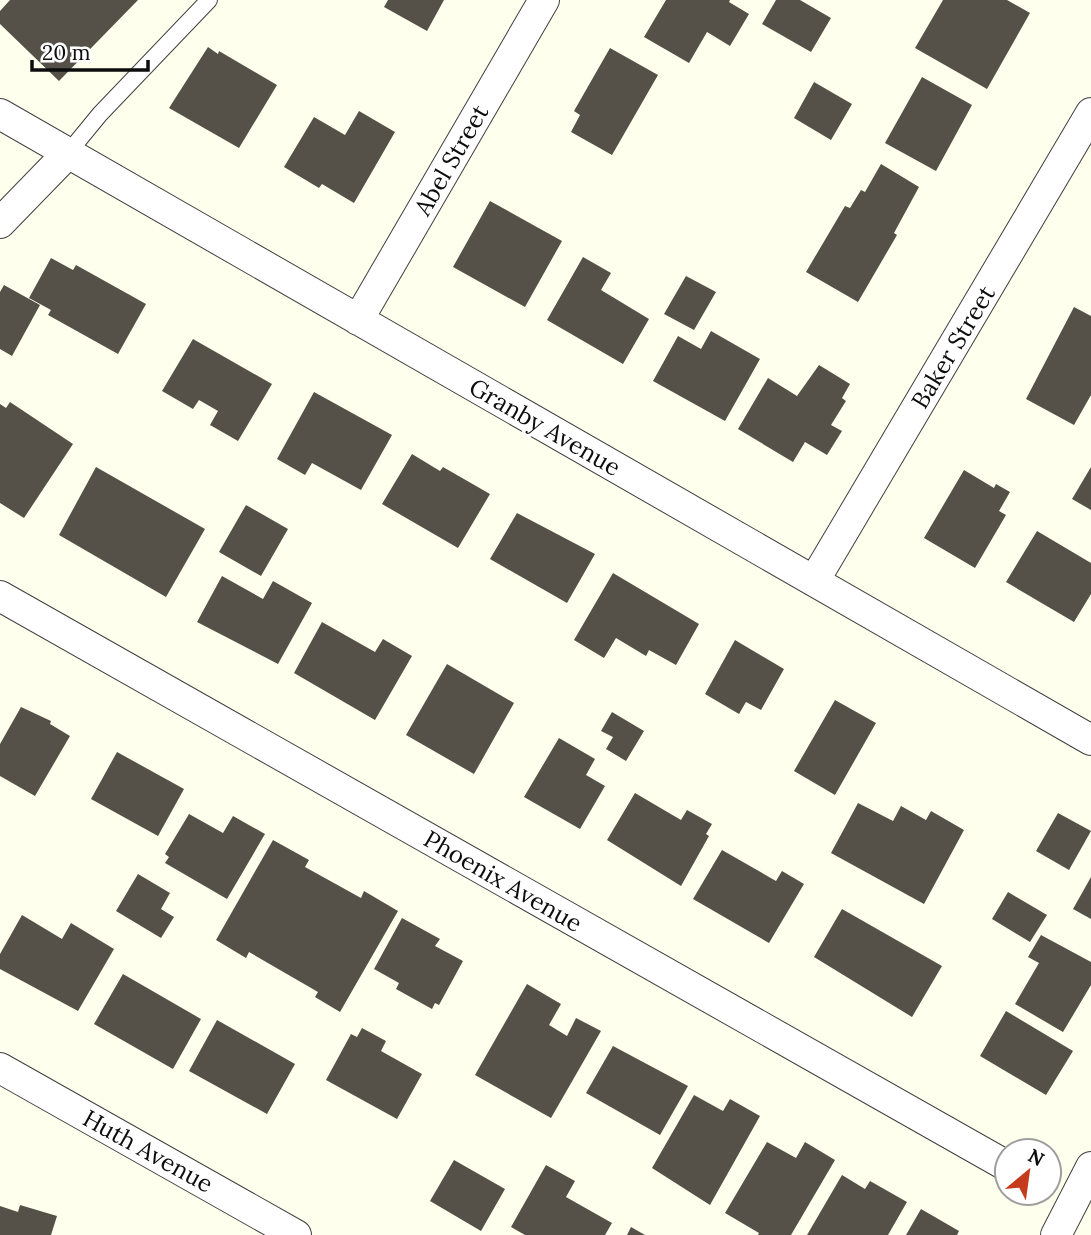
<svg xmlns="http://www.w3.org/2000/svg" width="1091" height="1235" font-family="Lora,serif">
<rect width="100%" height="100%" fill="#feffec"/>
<path fill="#565148" d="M 10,0 L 138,0 L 59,81 L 0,24 L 0,11 Z
M 388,0 L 444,0 L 427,31 L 384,7 Z
M 666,0 L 730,0 L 729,2 L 749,14 L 730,46 L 707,32 L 689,63 L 644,37 Z
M 776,0 L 800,0 L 831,18 L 811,52 L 762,24 Z
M 943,0 L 1007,0 L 1030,13 L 987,89 L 915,48 Z
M 208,47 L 218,54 L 219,51 L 277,85 L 239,148 L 169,108 Z
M 610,48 L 658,75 L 612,155 L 571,132 L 580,115 L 574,111 Z
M 922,77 L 972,105 L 936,171 L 885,143 Z
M 814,82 L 852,104 L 831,140 L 794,118 Z
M 359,111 L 395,132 L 354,203 L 322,184 L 319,188 L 284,167 L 314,117 L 345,135 Z
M 881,164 L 919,187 L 894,233 L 897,235 L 858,302 L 806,272 L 845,206 L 850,208 L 861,190 L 865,192 Z
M 490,201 L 562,241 L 525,307 L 453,267 Z
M 583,257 L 611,273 L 601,290 L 649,319 L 623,364 L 547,320 Z
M 51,258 L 73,270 L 76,265 L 146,304 L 118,354 L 48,315 L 51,310 L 29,298 Z
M 686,276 L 716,292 L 694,330 L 664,314 Z
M 4,285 L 40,305 L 12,356 L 0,349 L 0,292 Z
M 1074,307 L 1091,316 L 1091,395 L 1074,425 L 1026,399 Z
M 711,331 L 760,359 L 725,421 L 653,381 L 678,336 L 701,349 Z
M 193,339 L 272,384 L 238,441 L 210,425 L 218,411 L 199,400 L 193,409 L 162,391 Z
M 819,365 L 850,384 L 842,398 L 846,401 L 831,425 L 842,431 L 827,455 L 805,442 L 793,462 L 738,429 L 768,378 L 797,396 Z
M 314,392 L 392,435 L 361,490 L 312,463 L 305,475 L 277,459 Z
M 10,402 L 73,444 L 24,518 L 0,503 L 0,404 L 6,408 Z
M 412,454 L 440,471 L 443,467 L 490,494 L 458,548 L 382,504 Z
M 96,467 L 205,529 L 166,597 L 59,535 Z
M 1091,467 L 1091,510 L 1072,499 Z
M 964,470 L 994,488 L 996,484 L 1010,492 L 999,511 L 1006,515 L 975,568 L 924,538 Z
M 246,505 L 288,529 L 261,576 L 219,552 Z
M 517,513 L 595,554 L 567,603 L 490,559 Z
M 1037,531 L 1091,563 L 1091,594 L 1074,622 L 1006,582 Z
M 613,573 L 699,624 L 676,665 L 649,650 L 646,656 L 616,638 L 604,658 L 574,640 Z
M 222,576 L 263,599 L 273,581 L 312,603 L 278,664 L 197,622 Z
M 322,622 L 375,652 L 383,639 L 412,656 L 375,720 L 294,673 Z
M 735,640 L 784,669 L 761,710 L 746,702 L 739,714 L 705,694 Z
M 447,664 L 514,703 L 474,774 L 406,735 Z
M 835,700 L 876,723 L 835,795 L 794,771 Z
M 21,707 L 51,721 L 50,724 L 70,736 L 35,796 L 0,776 L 0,744 Z
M 612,712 L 644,731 L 626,761 L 606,749 L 613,737 L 601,731 Z
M 559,738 L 595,759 L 586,775 L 605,786 L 580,829 L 524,797 Z
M 117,752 L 184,789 L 158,836 L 91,799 Z
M 635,793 L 681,820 L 687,810 L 712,824 L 706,834 L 709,836 L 681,886 L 607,840 Z
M 858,803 L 893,821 L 901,806 L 926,820 L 931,811 L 964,830 L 924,904 L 831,853 Z
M 1058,813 L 1091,831 L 1069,870 L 1036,851 Z
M 189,814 L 223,833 L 233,816 L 265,834 L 227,899 L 165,863 L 169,857 L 165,854 Z
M 273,840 L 309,860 L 305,867 L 361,898 L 364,891 L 398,911 L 340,1012 L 315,997 L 318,992 L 249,952 L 246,958 L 216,940 Z
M 722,850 L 776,881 L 782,871 L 804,884 L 769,943 L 693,899 Z
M 138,874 L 170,893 L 161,909 L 174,917 L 161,938 L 116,911 Z
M 1091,877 L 1091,919 L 1073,909 Z
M 1008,892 L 1047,915 L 1030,942 L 992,919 Z
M 842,909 L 942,966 L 912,1017 L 814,957 Z
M 22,915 L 62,939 L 71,923 L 114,949 L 78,1011 L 0,969 L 0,954 Z
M 402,918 L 440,939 L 435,946 L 463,961 L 439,1005 L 435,1003 L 432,1009 L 396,989 L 399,983 L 374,969 Z
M 1041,935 L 1091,962 L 1091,985 L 1063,1032 L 1015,1004 L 1039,963 L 1028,957 Z
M 123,974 L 201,1019 L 173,1069 L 94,1024 Z
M 527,984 L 561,1004 L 549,1025 L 567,1036 L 576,1018 L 601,1031 L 551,1118 L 475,1075 Z
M 1006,1011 L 1073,1051 L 1046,1095 L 980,1056 Z
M 217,1020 L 295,1064 L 267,1114 L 189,1071 Z
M 362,1028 L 386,1041 L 381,1051 L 422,1074 L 397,1119 L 326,1080 L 351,1034 L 357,1037 Z
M 613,1046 L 688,1086 L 660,1135 L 586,1093 Z
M 694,1095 L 723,1111 L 730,1099 L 760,1116 L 710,1205 L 652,1168 Z
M 767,1142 L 796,1158 L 805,1142 L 835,1160 L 791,1235 L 758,1235 L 759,1233 L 725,1213 Z
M 454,1160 L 505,1189 L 481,1231 L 430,1201 Z
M 546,1165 L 575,1181 L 566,1197 L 612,1223 L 605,1235 L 525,1235 L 511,1227 Z
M 842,1175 L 865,1189 L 870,1181 L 907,1202 L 888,1235 L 807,1235 Z
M 20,1205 L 57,1216 L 51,1235 L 0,1235 L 0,1206 L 18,1212 Z
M 921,1209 L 959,1231 L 957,1235 L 906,1235 Z
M 631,1227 L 645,1235 L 627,1235 Z"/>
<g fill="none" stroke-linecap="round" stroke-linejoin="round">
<defs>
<path id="lane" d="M 68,153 L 100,114 L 209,0"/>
<path id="street" d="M 0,114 L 1091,740
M 0,223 L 68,153
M 358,320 L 544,0
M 814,581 L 1091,113
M 0,596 L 1007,1166
M 0,1068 L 296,1235
M 1056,1235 L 1091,1167"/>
</defs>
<use href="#lane" stroke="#404040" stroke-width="18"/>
<use href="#street" stroke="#404040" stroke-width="32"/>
<use href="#lane" stroke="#fff" stroke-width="16"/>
<use href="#street" stroke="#fff" stroke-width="30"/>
</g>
<g text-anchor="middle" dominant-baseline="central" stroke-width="7" stroke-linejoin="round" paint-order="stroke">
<g font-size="24" fill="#0d0d0d" stroke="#fff">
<text transform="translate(451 160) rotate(-60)">Abel Street</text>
<text transform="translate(953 347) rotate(-59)">Baker Street</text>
<text transform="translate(545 427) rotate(30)">Granby Avenue</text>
<text transform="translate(503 881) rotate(30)">Phoenix Avenue</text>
<text transform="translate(148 1151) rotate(29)">Huth Avenue</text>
</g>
</g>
<g transform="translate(1028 1172) rotate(29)"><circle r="33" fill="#ffffff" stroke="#9e9e9e" stroke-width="2"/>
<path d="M0-5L12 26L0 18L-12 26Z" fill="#c43c1d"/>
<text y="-10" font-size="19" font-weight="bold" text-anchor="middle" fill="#0d0d0d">N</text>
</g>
<path d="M32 60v10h116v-10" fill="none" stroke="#0d0d0d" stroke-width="3.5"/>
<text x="42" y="60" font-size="21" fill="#0d0d0d" stroke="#ffffff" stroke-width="5" paint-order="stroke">20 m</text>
</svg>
